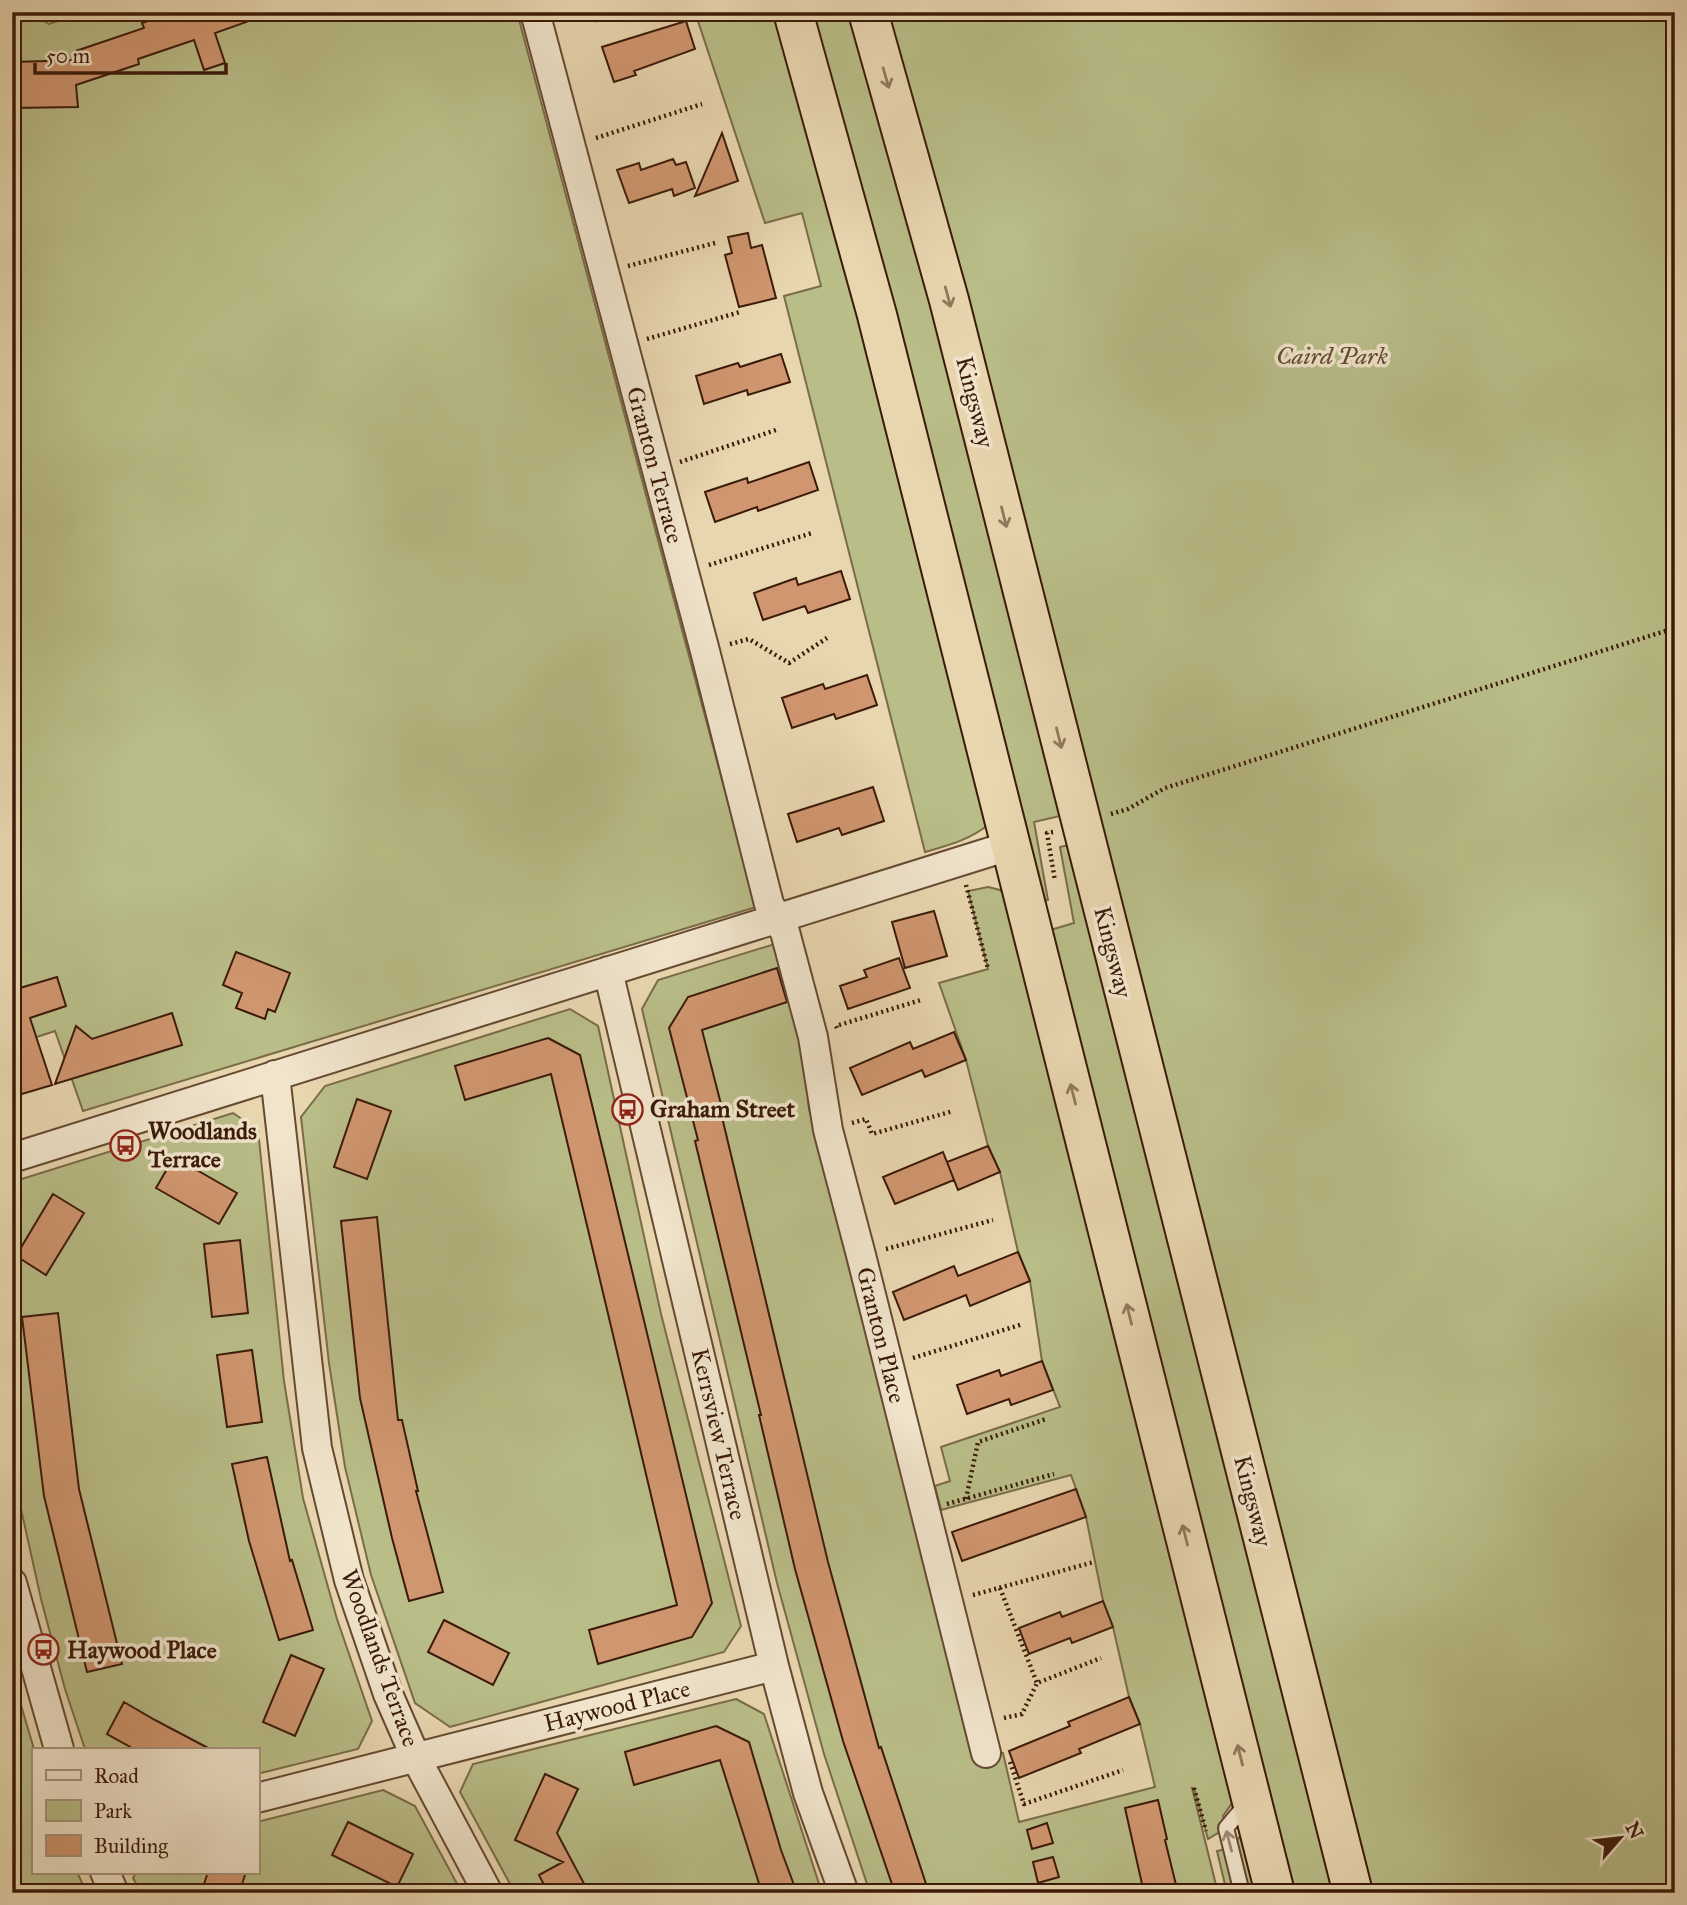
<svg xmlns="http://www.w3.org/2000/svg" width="1687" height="1905" font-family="'IM FELL Great Primer',serif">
<rect width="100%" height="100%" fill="#e8d6af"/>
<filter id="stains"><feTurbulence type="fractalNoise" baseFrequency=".00286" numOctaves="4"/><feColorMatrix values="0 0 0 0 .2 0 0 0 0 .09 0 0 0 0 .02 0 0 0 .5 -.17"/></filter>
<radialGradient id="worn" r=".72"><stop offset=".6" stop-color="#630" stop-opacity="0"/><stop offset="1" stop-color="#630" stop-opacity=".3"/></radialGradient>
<path fill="#b9bd88" stroke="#7a6c48" stroke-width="2" d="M 12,12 L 29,12 L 49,24 L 86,12 L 517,12 L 756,907 L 83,1111 L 55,1031 L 12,1045 Z
M 695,12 L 776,12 L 861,321 L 988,825 C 969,840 949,845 925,852 L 784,296 L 821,286 L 802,213 L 765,223 Z
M 809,12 L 853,12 L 935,304 L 1064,815 L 1034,822 L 1048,900 L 1039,902 Z
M 883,12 L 1675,12 L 1675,1893 L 1366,1893 Z
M 1069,845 L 1336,1893 L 1291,1893 L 1047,931 L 1074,923 L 1060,847 Z
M 988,887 L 1000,890 L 1009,899 L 1237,1796 L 1223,1816 L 1226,1828 L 1208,1839 L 1194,1788 L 1192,1788 L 1218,1893 L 870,1893 L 824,1754 L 777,1583 L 642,1009 L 658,980 L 778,943 L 801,1025 L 809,1109 L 974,1760 L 1003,1753 L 1019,1822 L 1155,1787 L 1140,1724 L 1129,1697 L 1113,1627 L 1103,1601 L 1086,1517 L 1071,1475 L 941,1510 L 935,1486 L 950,1481 L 941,1447 L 1060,1407 L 1042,1361 L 1030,1281 L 1018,1252 L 1000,1172 L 988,1146 L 966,1060 L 939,983 L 988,969 L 968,891 Z
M 570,1009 L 598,1026 L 661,1314 L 741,1626 L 724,1652 L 450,1727 L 415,1703 L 371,1575 L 345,1467 L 329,1363 L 301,1117 L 325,1086 Z
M 233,1113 L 258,1130 L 284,1381 L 303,1498 L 337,1619 L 372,1721 L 358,1749 L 257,1774 L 257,1749 L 85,1749 L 65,1689 L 41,1599 L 19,1500 L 12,1453 L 12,1182 Z
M 12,1675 L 34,1749 L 33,1872 L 77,1872 L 87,1893 L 12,1893 Z
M 736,1699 L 764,1714 L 822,1893 L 515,1893 L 460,1792 L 473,1764 Z
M 383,1790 L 415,1806 L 462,1893 L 141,1893 L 133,1878 L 136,1872 L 257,1872 L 257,1822 Z
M 1244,1830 L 1260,1893 L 1250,1893 L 1237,1841 Z
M 1226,1849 L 1237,1893 L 1227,1893 L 1217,1851 Z"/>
<path fill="#d09670" stroke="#3b1a09" stroke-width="2" d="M 174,12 L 266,12 L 266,15 L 215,33 L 225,63 L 204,70 L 194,40 L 138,59 L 139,64 L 76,85 L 78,107 L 12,108 L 14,62 L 79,60 L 76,51 L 144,28 L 142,23 Z
M 686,21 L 695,49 L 634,71 L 636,75 L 614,82 L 602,47 Z
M 722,133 L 738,181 L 695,196 Z
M 673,159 L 676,165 L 686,162 L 695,188 L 674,196 L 672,189 L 629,203 L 617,170 L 639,163 L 641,170 Z
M 748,233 L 751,248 L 762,245 L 776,298 L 739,307 L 725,255 L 732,253 L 728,237 Z
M 781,354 L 790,382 L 748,395 L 747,390 L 704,404 L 696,376 L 738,363 L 740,367 Z
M 809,462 L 818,490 L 758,511 L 757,507 L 715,522 L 705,492 L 747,478 L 748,483 Z
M 841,571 L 850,599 L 808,613 L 805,606 L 763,620 L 754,593 L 796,578 L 798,585 Z
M 867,675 L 877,705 L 836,719 L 834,714 L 792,728 L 782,698 L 823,684 L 825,689 Z
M 873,787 L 884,821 L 842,835 L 839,828 L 797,842 L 788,814 Z
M 934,911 L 947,956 L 905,968 L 892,922 Z
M 236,952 L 290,973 L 275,1012 L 268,1009 L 265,1019 L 236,1008 L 242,993 L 223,985 Z
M 899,958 L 910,988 L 848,1009 L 840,986 L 867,977 L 864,970 Z
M 777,968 L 787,1002 L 702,1030 L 724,1116 L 722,1117 L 828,1562 L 879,1748 L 881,1747 L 929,1893 L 895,1893 L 843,1741 L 795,1569 L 759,1415 L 761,1415 L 695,1141 L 698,1140 L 669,1028 L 688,997 Z
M 12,977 L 16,977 L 20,988 L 57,977 L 66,1006 L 30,1018 L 52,1085 L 12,1097 Z
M 172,1013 L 182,1045 L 55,1084 L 76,1026 L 92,1039 Z
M 954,1032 L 966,1060 L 925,1077 L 922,1070 L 862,1095 L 850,1068 L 910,1042 L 913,1049 Z
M 548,1038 L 580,1055 L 712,1603 L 692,1637 L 598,1664 L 589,1630 L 677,1605 L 614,1339 L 551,1074 L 465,1100 L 455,1066 Z
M 357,1099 L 391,1111 L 367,1179 L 334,1167 Z
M 988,1146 L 1000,1172 L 958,1190 L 947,1162 Z
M 943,1152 L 954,1180 L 895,1204 L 883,1177 Z
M 174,1157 L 237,1193 L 219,1224 L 156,1188 Z
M 53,1194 L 84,1213 L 46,1275 L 16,1256 Z
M 377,1217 L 398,1420 L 402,1420 L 418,1491 L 416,1491 L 443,1592 L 409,1601 L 392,1538 L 360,1398 L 341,1221 Z
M 240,1240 L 248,1313 L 212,1317 L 204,1244 Z
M 1018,1252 L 1030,1281 L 970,1306 L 966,1295 L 904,1320 L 893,1292 L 954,1266 L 958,1276 Z
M 58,1313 L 79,1489 L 122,1664 L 87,1672 L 44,1496 L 22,1317 Z
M 252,1350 L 262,1422 L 227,1427 L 217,1355 Z
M 1042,1361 L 1053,1390 L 1011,1405 L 1009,1399 L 967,1414 L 957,1385 L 999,1370 L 1001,1376 Z
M 267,1457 L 290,1561 L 292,1560 L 313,1630 L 279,1640 L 249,1541 L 232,1464 Z
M 1076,1489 L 1086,1517 L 962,1561 L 952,1532 Z
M 1103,1601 L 1113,1627 L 1072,1643 L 1070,1638 L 1029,1654 L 1019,1628 L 1060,1612 L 1062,1617 Z
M 444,1620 L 509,1653 L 493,1685 L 428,1652 Z
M 291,1655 L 324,1669 L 295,1736 L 263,1722 Z
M 1129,1697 L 1140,1724 L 1079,1749 L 1081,1753 L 1019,1778 L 1009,1751 L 1070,1726 L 1068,1722 Z
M 124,1702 L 155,1720 L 210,1749 L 134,1749 L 107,1734 Z
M 716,1726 L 749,1742 L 781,1850 L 797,1893 L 762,1893 L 720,1760 L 634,1785 L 625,1752 Z
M 545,1774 L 578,1789 L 557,1833 L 589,1893 L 548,1893 L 539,1875 L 563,1862 L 515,1840 Z
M 1158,1800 L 1167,1839 L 1165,1840 L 1178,1893 L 1144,1893 L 1125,1808 Z
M 348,1822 L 413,1854 L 397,1887 L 332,1855 Z
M 1047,1823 L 1053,1843 L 1032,1849 L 1027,1830 Z
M 1053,1857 L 1059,1877 L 1038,1883 L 1033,1862 Z
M 208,1872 L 246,1872 L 239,1893 L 201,1893 Z"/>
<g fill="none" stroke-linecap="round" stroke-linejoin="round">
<defs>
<path id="service" d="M 1242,1893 L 1226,1828 L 1247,1803"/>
<path id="minor" d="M 535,12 L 705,651 L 769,904 L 785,932 L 813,1037 L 828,1130 L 861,1255 L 986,1753
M 608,971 L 774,1666 L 808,1793 L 844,1893
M 275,1075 L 317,1448 L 349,1580 L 388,1694 L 416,1758 L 488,1893
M 12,1158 L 1009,846
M 12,1583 L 59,1749
M 257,1798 L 774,1666
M 105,1872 L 114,1893"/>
<path id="trunk" d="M 793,12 L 877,315 L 1275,1893
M 868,12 L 949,300 L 1353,1893"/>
</defs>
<use href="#service" stroke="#664932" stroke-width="18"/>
<use href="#minor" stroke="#664932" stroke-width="32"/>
<use href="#trunk" stroke="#3b1a09" stroke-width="42"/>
<path stroke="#3b1a09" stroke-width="4.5" stroke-dasharray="2 3.5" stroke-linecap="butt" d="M 588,12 L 596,20 L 620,12
M 596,138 L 702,104
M 628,266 L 715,243
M 647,339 L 740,312
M 680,462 L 779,429
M 709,565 L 812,533
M 730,644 L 749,639 L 789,663 L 827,638
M 1111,814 L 1128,809 L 1165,788 L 1675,628
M 1053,832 L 1047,833 L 1055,881
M 966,885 L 988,969
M 837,1028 L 836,1026 L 921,1000
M 852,1123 L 866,1119 L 872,1134 L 953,1111
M 886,1249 L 993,1220
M 913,1358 L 1023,1324
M 966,1499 L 978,1442 L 1046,1419
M 947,1504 L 1054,1474
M 1000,1588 L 1037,1683
M 973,1595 L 1094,1562
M 1004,1718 L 1022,1714 L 1037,1683 L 1101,1658
M 1010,1762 L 1024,1804 L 1123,1770
M 1194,1788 L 1206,1831"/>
<use href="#service" stroke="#f0e4cb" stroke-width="14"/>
<use href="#minor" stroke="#f0e4cb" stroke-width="28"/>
<use href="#trunk" stroke="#e8d6af" stroke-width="38"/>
</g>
<defs><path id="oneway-shaft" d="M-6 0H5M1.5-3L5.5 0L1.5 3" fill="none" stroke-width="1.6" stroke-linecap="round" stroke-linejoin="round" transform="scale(1.75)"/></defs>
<g stroke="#92785c">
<use href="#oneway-shaft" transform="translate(886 78) rotate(74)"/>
<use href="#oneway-shaft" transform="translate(948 297) rotate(75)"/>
<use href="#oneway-shaft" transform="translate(1004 517) rotate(76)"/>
<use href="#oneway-shaft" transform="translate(1059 738) rotate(76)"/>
<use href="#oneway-shaft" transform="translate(1073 1094) rotate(-104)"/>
<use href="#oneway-shaft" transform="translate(1129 1314) rotate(-104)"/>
<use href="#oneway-shaft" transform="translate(1185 1535) rotate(-104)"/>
<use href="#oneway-shaft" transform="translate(1240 1755) rotate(-104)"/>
</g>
<use stroke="#9f8974" href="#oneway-shaft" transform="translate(1229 1841) rotate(-104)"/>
<defs>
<symbol id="bus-ring" viewBox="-11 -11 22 22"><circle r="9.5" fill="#f0e4cb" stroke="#8f2418" stroke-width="1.5"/><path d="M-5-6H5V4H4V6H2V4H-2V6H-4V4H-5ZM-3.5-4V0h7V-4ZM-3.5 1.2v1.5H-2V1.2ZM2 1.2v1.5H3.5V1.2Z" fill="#8f2418"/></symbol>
</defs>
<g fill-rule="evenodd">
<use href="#bus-ring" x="610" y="1092" width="35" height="35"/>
<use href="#bus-ring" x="108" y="1128" width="35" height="35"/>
<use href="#bus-ring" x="26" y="1632" width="35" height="35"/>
</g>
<g text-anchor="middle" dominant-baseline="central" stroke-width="7" stroke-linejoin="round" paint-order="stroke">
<g font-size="24" font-style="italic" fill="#614b2f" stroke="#f0e4cb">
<text x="1332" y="356">Caird Park</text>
</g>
<g font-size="24" fill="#3b1a09" stroke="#f0e4cb">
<text transform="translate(975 402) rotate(76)">Kingsway</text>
<text transform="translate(655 465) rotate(75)">Granton Terrace</text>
<text transform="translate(1113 952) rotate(76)">Kingsway</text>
<text transform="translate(881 1335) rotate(76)">Granton Place</text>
<text transform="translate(719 1434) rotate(77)">Kerrsview Terrace</text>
<text transform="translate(1253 1501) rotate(76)">Kingsway</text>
<text transform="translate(380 1658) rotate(70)">Woodlands Terrace</text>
<text transform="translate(617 1706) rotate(-14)">Haywood Place</text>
</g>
<g font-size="24" font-weight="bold" fill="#3b1a09" stroke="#f0e4cb" text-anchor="start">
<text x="650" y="1109">Graham Street</text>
<text x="148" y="1131">Woodlands<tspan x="148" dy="28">Terrace</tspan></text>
<text x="67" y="1650">Haywood Place</text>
</g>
</g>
<rect width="1687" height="1905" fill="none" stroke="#e8d6af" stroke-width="42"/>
<rect x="14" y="14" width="1659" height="1877" fill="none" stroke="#3b1a09" stroke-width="3.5"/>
<rect x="21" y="21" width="1645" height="1863" fill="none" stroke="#3b1a09" stroke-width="2"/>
<rect x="32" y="1748" width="228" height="126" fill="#f0e4cb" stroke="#a8937d" stroke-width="2"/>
<rect x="46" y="1770" width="35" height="10" fill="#f0e4cb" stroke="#a8937d" stroke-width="2"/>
<text x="94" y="1783" font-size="21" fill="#3b1a09">Road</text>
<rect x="46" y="1800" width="35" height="21" fill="#b9bd88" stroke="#a8937d" stroke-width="2"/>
<text x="94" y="1818" font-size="21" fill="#3b1a09">Park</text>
<rect x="46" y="1835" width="35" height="21" fill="#d09670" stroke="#a8937d" stroke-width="2"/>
<text x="94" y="1853" font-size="21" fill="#3b1a09">Building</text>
<g transform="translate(1620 1838) rotate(62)" stroke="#f0e4cb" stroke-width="5" paint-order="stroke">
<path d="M0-5L12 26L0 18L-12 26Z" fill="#3b1a09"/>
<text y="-10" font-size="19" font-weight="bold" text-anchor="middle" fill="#3b1a09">N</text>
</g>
<path d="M35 63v10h191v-10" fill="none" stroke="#3b1a09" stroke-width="3.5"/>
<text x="46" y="63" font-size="21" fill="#3b1a09" stroke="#f0e4cb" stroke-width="5" paint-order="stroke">50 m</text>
<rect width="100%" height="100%" filter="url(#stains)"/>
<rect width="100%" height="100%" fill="url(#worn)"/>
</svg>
